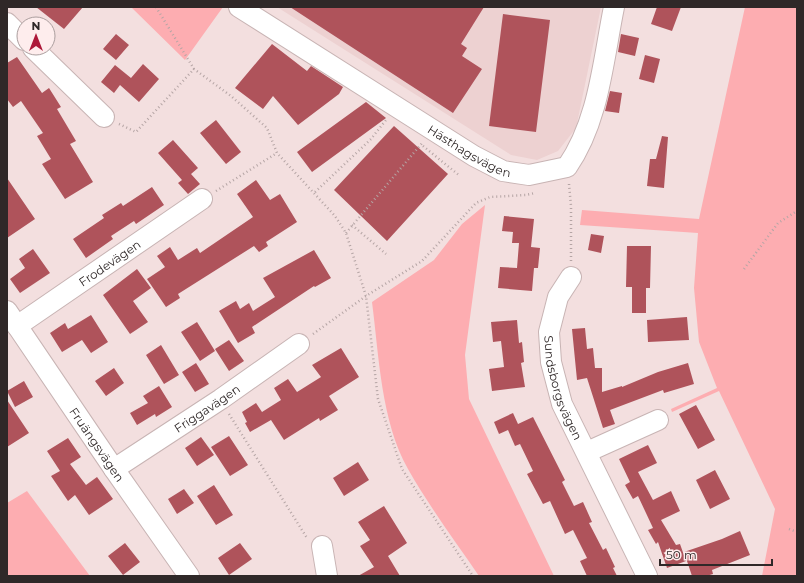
<svg xmlns="http://www.w3.org/2000/svg" width="804" height="583" font-family="Montserrat,sans-serif">
<rect width="100%" height="100%" fill="#f3dfdf"/>
<path fill="#edd1d1" d="M 277,7 L 601,7 L 576,128 L 558,151 L 537,160 L 511,155 Z"/>
<path fill="#fdadb1" d="M 131,7 L 223,7 L 185,60 Z
M 745,7 L 797,7 L 797,576 L 762,576 L 775,509 L 719,391 L 672,412 L 671,409 L 717,388 L 699,342 L 694,288 L 698,233 L 580,225 L 582,210 L 699,219 Z
M 485,205 L 465,355 L 469,399 L 554,576 L 479,576 C 455,541 429,506 408,469 C 381,421 379,356 372,302 L 434,260 L 462,224 Z
M 27,491 L 90,576 L 7,576 L 7,503 Z"/>
<path fill="#af535b" d="M 36,7 L 83,7 L 64,29 Z
M 290,7 L 484,7 L 461,44 L 467,48 L 462,56 L 482,69 L 453,113 Z
M 657,7 L 681,7 L 672,31 L 651,24 Z
M 503,14 L 550,20 L 536,132 L 489,126 Z
M 116,34 L 129,45 L 116,60 L 103,49 Z
M 621,34 L 639,38 L 635,56 L 618,52 Z
M 272,44 L 307,71 L 311,66 L 343,87 L 339,94 L 298,125 L 273,96 L 263,109 L 235,88 Z
M 645,55 L 660,59 L 654,83 L 639,79 Z
M 17,57 L 42,93 L 49,88 L 61,107 L 57,109 L 76,141 L 70,144 L 93,182 L 65,199 L 42,164 L 51,159 L 37,136 L 43,133 L 21,101 L 13,107 L 7,99 L 7,63 Z
M 143,64 L 159,79 L 139,102 L 120,85 L 114,93 L 101,82 L 115,65 L 131,78 Z
M 610,91 L 622,93 L 619,113 L 605,111 Z
M 366,102 L 386,118 L 312,172 L 297,152 Z
M 216,120 L 241,152 L 226,164 L 200,133 Z
M 394,126 L 448,174 L 387,241 L 334,190 Z
M 662,136 L 668,137 L 664,188 L 647,186 L 650,159 L 656,159 Z
M 173,140 L 198,168 L 191,174 L 200,184 L 188,194 L 178,183 L 182,180 L 158,153 Z
M 7,178 L 35,219 L 7,238 Z
M 256,180 L 270,200 L 280,194 L 297,222 L 266,242 L 268,246 L 259,252 L 254,246 L 178,294 L 180,298 L 166,307 L 147,279 L 165,267 L 157,256 L 170,247 L 178,260 L 197,248 L 200,253 L 253,217 L 237,194 Z
M 152,187 L 164,205 L 136,224 L 134,221 L 111,236 L 113,239 L 86,258 L 73,239 L 104,218 L 102,215 L 121,203 L 123,206 Z
M 504,216 L 534,219 L 531,247 L 540,248 L 538,268 L 534,268 L 532,291 L 498,288 L 500,267 L 517,268 L 519,243 L 512,243 L 513,232 L 502,231 Z
M 591,234 L 604,236 L 601,253 L 588,250 Z
M 627,246 L 651,246 L 650,288 L 646,288 L 646,313 L 632,313 L 632,287 L 626,287 Z
M 33,249 L 50,273 L 20,293 L 10,279 L 25,268 L 19,259 Z
M 314,250 L 331,278 L 315,287 L 314,286 L 252,327 L 255,333 L 238,343 L 219,311 L 236,301 L 240,309 L 249,303 L 253,311 L 275,297 L 263,278 Z
M 137,269 L 151,288 L 133,301 L 148,322 L 130,334 L 103,295 Z
M 91,315 L 108,342 L 91,353 L 82,340 L 62,352 L 50,333 L 65,323 L 68,329 Z
M 687,317 L 689,340 L 648,342 L 647,320 Z
M 517,320 L 519,343 L 522,342 L 524,362 L 521,363 L 525,387 L 492,391 L 489,369 L 504,367 L 501,341 L 493,342 L 491,322 Z
M 197,322 L 215,351 L 200,361 L 181,332 Z
M 585,328 L 587,349 L 593,348 L 595,368 L 602,368 L 602,392 L 622,386 L 622,387 L 658,372 L 688,363 L 694,384 L 664,393 L 663,390 L 610,410 L 615,424 L 603,428 L 587,378 L 577,380 L 572,329 Z
M 229,340 L 244,361 L 229,371 L 215,349 Z
M 161,345 L 179,375 L 164,384 L 146,355 Z
M 341,348 L 359,377 L 329,396 L 338,410 L 320,421 L 319,418 L 284,440 L 271,420 L 250,432 L 245,423 L 247,422 L 242,412 L 256,403 L 262,412 L 281,400 L 274,388 L 288,379 L 297,392 L 321,377 L 312,365 Z
M 196,363 L 209,384 L 195,392 L 182,372 Z
M 114,368 L 124,383 L 106,396 L 95,381 Z
M 24,381 L 33,397 L 15,407 L 7,391 Z
M 159,386 L 172,407 L 156,417 L 155,414 L 137,425 L 130,413 L 148,403 L 143,396 Z
M 7,400 L 29,433 L 7,447 Z
M 696,405 L 715,440 L 698,449 L 679,414 Z
M 513,413 L 518,424 L 533,417 L 565,480 L 562,482 L 574,506 L 583,502 L 592,522 L 589,523 L 603,550 L 606,548 L 615,567 L 613,568 L 617,576 L 587,576 L 580,561 L 587,558 L 573,530 L 565,534 L 550,501 L 543,504 L 527,474 L 533,471 L 520,444 L 515,446 L 508,430 L 499,434 L 494,422 Z
M 229,436 L 248,465 L 230,476 L 211,447 Z
M 201,437 L 214,455 L 197,466 L 185,448 Z
M 68,438 L 81,457 L 70,464 L 86,485 L 97,477 L 113,499 L 89,515 L 75,495 L 68,501 L 51,476 L 60,471 L 47,451 Z
M 648,445 L 657,463 L 638,472 L 653,500 L 671,491 L 680,511 L 661,520 L 676,545 L 680,544 L 686,561 L 667,568 L 658,542 L 656,544 L 648,530 L 653,528 L 638,496 L 633,499 L 625,485 L 630,482 L 619,459 Z
M 358,462 L 369,480 L 344,496 L 333,478 Z
M 715,470 L 730,499 L 710,509 L 696,480 Z
M 214,485 L 233,515 L 216,525 L 197,496 Z
M 184,489 L 194,503 L 177,514 L 168,499 Z
M 384,506 L 407,543 L 388,556 L 400,576 L 358,576 L 374,567 L 360,546 L 370,540 L 358,522 Z
M 740,531 L 750,555 L 712,570 L 713,574 L 706,576 L 692,576 L 684,552 L 722,539 Z
M 125,543 L 140,562 L 123,575 L 108,556 Z
M 240,543 L 252,559 L 229,575 L 218,558 Z"/>
<g fill="none" stroke-linecap="round" stroke-linejoin="round">
<defs>
<g id="minor">
<path id="s1" d="M 239,7 L 474,156 L 503,171 L 529,175 L 567,167 C 599,121 603,61 614,7"/>
<path d="M 7,23 L 24,40"/>
<path d="M 33,48 L 104,117"/>
<path id="s2" d="M 571,277 L 558,297 L 549,332 L 551,362 L 562,404 L 647,576"/>
<path id="s3" d="M 7,311 L 114,469 L 189,576"/>
<path id="s4" d="M 17,326 L 202,199"/>
<path d="M 587,452 L 658,420"/>
<path id="s5" d="M 114,469 L 221,399 L 299,344"/>
<path d="M 322,546 L 327,576"/>
</g>
</defs>
<use href="#minor" stroke="#c8b4b4" stroke-width="22"/>
<path stroke="#b5a5a5" stroke-width="2.5" stroke-dasharray="1 3" stroke-linecap="butt" d="M 156,7 L 194,69
M 119,124 L 136,132 L 194,69 L 231,96 L 267,128 L 277,153 L 335,216 L 346,233 L 366,296 L 378,399 L 402,469 L 473,576
M 423,146 L 460,176
M 569,184 L 571,206 L 571,261
M 216,191 L 277,153
M 315,192 L 371,139 L 386,120
M 352,225 L 386,254
M 346,233 L 423,142
M 744,269 L 778,223 L 797,211
M 313,334 L 366,296 L 422,261 L 476,203 L 490,197 L 526,195 L 535,193
M 229,414 L 307,538
M 789,529 L 797,532"/>
<use href="#minor" stroke="#fff" stroke-width="20"/>
</g>
<g text-anchor="middle" dominant-baseline="central" stroke-width="4" stroke-linejoin="round" paint-order="stroke">
<g font-size="12" fill="#2f2828" stroke="#feeded">
<text stroke="none"><textPath href="#s1" startOffset="272">Hästhagsvägen</textPath></text>
<text stroke="none"><textPath href="#s4" startOffset="112">Frodevägen</textPath></text>
<text stroke="none"><textPath href="#s2" startOffset="118">Sundsborgsvägen</textPath></text>
<text stroke="none"><textPath href="#s5" startOffset="111">Friggavägen</textPath></text>
<text stroke="none"><textPath href="#s3" startOffset="161">Fruängsvägen</textPath></text>
</g>
</g>
<rect width="804" height="583" fill="none" stroke="#2f2828" stroke-width="16"/>
<g transform="translate(36 36)"><circle r="19" fill="#feeded" stroke="#ab9e9e"/>
<path d="M0-3L7 15L0 10L-7 15Z" fill="#ad1839"/>
<text y="-6" font-size="11" font-weight="bold" text-anchor="middle" fill="#2f2828">N</text>
</g>
<path d="M660 559v6h112v-6" fill="none" stroke="#2f2828" stroke-width="2"/>
<text x="666" y="559" font-size="12" fill="#2f2828" stroke="#feeded" stroke-width="3" paint-order="stroke">50 m</text>
</svg>
